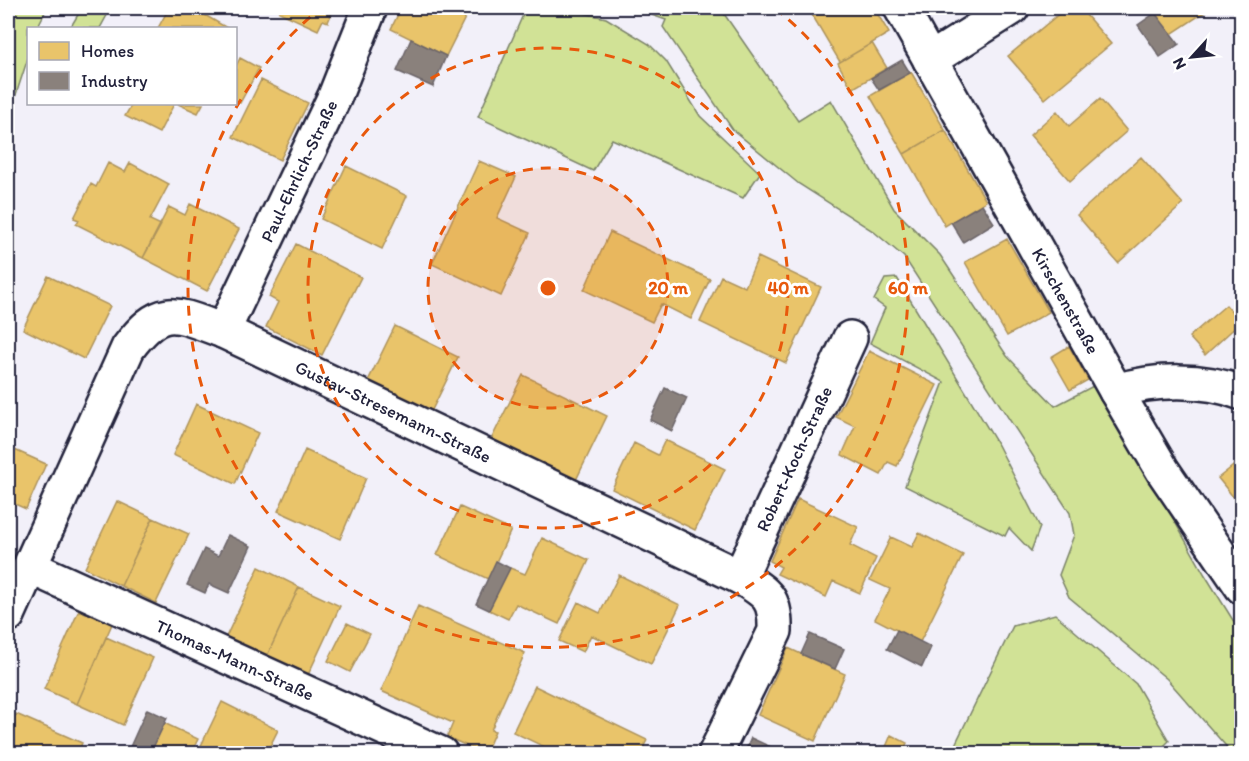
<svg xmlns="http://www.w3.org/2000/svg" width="1249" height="761" font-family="Itim,sans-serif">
<rect width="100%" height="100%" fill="#f2f0f9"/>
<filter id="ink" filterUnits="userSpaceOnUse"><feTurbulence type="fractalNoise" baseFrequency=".0167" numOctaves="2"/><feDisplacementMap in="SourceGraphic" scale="12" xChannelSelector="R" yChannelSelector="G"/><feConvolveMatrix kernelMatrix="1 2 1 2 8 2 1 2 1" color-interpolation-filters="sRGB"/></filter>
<g filter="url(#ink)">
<path fill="#d1e296" stroke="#7a8268" stroke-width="1.5" d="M 18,8 L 47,8 L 37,28 L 28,28 L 28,58 L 8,119 L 8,23 Z
M 82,8 L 111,8 L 100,28 L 70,28 Z
M 526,8 L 561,8 L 606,18 L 649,44 L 666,61 L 700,116 L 760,173 L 743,198 L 612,139 L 593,171 L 478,117 Z
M 632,8 L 720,8 L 798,121 L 831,100 L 894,209 L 940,255 L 1007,356 L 1055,406 L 1097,384 L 1205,575 L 1241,633 L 1241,753 L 1232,753 L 1167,679 L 1069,597 L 1059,575 L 1074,535 L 1070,513 L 904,257 L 873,231 L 799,184 L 733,130 L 663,27 L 666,20 Z
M 897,278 L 998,445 L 1040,527 L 1031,551 L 1009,528 L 1005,536 L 905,486 L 944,382 L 870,343 L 885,308 L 874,300 L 885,279 Z
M 1055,614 L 1136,684 L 1169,741 L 1157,753 L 951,753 L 1013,626 Z"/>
<path fill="#e9c46a" stroke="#ad935c" stroke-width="1.5" d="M 169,8 L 193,8 L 227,28 L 158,28 Z
M 281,8 L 334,8 L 328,22 L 323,20 L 318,30 L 279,12 Z
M 401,8 L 463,8 L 469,10 L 446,56 L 391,29 Z
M 808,8 L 874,8 L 889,33 L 840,62 Z
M 1066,8 L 1080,8 L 1111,44 L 1045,99 L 1008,56 Z
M 1152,8 L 1211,8 L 1170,35 Z
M 872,43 L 887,68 L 852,89 L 838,63 Z
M 240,58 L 259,68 L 240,103 L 236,101 L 236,66 Z
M 911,72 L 945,130 L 904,154 L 870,96 Z
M 261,80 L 308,103 L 280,160 L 233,137 Z
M 1100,99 L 1127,131 L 1070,181 L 1030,135 L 1057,111 L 1069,126 Z
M 132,104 L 174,104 L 159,133 L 125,116 Z
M 178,104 L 203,104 L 198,113 Z
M 945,130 L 986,201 L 945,226 L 904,154 Z
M 1141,157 L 1183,204 L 1118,263 L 1077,215 Z
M 479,161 L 516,177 L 497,218 L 530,233 L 501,296 L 432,264 Z
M 108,163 L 125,172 L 130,163 L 169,184 L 150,220 L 161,225 L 143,258 L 76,224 L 79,220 L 74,218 L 91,184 L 96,187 Z
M 346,166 L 407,196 L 382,249 L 321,219 Z
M 190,204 L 239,229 L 207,291 L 143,258 L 169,207 L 185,215 Z
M 610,232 L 710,279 L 691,319 L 661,304 L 652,322 L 584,290 Z
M 1007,239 L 1049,312 L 1007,336 L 965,262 Z
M 296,244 L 361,277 L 322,355 L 266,327 L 278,302 L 269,297 Z
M 758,257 L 821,287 L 786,363 L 700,322 L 721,276 L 745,287 Z
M 48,276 L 110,306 L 84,359 L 23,329 Z
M 1226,305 L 1241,322 L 1205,355 L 1189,337 Z
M 395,326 L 458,357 L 430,414 L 367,383 Z
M 1069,346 L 1088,380 L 1070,390 L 1051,357 Z
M 869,351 L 937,385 L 897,466 L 888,462 L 881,475 L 842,455 L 855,426 L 836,417 Z
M 523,375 L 607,416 L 576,480 L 548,466 L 542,477 L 486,450 Z
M 196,404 L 258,433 L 235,484 L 173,455 Z
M 665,440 L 725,469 L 695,530 L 612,489 L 634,443 L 658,455 Z
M 8,447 L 46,464 L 26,509 L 8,501 Z
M 305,450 L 366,478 L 340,539 L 278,511 Z
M 1242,459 L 1242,508 L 1218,478 Z
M 798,499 L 858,527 L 850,545 L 876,558 L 860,593 L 833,581 L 826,597 L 777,574 L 781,567 L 770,561 Z
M 117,501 L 153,518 L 121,586 L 85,568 Z
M 460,507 L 511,530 L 488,579 L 437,555 Z
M 153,518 L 189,534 L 156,603 L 121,586 Z
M 919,533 L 963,555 L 920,642 L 875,619 L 890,589 L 870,580 L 891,537 L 912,547 Z
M 542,538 L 589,560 L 559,624 L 516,604 L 508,619 L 489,610 L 510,568 L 525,574 Z
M 259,567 L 299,587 L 267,656 L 226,637 Z
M 619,575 L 680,605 L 651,664 L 591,635 L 583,652 L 559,641 L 578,602 L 600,613 Z
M 299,587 L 340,606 L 308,675 L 267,656 Z
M 418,606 L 525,653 L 491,730 L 495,731 L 485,754 L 447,737 L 453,723 L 381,691 Z
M 79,610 L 112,624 L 77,704 L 44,689 Z
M 347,623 L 370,634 L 350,672 L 328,661 Z
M 106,637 L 153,658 L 123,725 L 77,704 Z
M 788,648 L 845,674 L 815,741 L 758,715 Z
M 535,686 L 647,740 L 640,754 L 551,754 L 553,751 L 513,732 Z
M 222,702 L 278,730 L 266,754 L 197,754 Z
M 16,714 L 82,743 L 78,754 L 17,754 L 8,749 L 8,734 Z
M 164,723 L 198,739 L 191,754 L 150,754 Z
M 891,735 L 907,743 L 902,754 L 883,754 Z"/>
<path fill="#8a817c" stroke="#6b6468" stroke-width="1.5" d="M 1155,13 L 1179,44 L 1160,57 L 1138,25 Z
M 411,39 L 446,56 L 433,87 L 397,71 Z
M 902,60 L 910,73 L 879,90 L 871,78 Z
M 982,204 L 994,223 L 963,242 L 951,222 Z
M 665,388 L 687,398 L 672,431 L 650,420 Z
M 228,535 L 251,546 L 229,593 L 209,584 L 205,593 L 187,585 L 204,549 L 218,556 Z
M 496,561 L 510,568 L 489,610 L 476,604 Z
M 897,630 L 931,647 L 922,667 L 887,649 Z
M 810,634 L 844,649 L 835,669 L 801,654 Z
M 147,709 L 167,718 L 150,754 L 144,754 L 130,747 Z
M 751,738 L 782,752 L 781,754 L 744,754 Z"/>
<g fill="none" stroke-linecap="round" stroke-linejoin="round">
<defs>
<g id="minor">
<path id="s1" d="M 901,8 L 1116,391 L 1163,471 L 1242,587"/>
<path d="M 930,60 L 1012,8"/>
<path id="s2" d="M 223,331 L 335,96 L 370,8"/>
<path d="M 1116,391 C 1155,379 1203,378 1242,393"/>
<path id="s3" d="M 30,567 L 441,754"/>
<path id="s4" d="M 740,577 L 850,338"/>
<path id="s5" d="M 8,615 L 128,348 C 162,303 175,313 223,331 L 740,577 C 767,593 776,598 775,631 L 715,754"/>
</g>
</defs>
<use href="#minor" stroke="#22223b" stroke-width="38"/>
<use href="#minor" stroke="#fff" stroke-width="33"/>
</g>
</g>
<circle cx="548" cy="288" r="120" fill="#e8590c" fill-opacity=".12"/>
<g fill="none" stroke="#e8590c" stroke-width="3" stroke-dasharray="10 8">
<circle cx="548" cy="288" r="120"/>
<circle cx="548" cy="288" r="240"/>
<path d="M775 8A360 360 0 1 1 321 8"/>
</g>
<g text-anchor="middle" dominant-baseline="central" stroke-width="6" stroke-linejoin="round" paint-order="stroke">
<g font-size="18" fill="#22223b" stroke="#fff">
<text stroke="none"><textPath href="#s2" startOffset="177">Paul-Ehrlich-Straße</textPath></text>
<text stroke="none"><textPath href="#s1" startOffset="336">Kirschenstraße</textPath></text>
<text stroke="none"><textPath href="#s5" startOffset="591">Gustav-Stresemann-Straße</textPath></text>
<text stroke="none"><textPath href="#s4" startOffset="130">Robert-Koch-Straße</textPath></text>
<text stroke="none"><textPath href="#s3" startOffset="225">Thomas-Mann-Straße</textPath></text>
</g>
</g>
<circle cx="548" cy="288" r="9" fill="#e8590c" stroke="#fff" stroke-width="3"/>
<g font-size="18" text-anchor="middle" font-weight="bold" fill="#e8590c" stroke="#fff" stroke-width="6" stroke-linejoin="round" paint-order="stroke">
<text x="668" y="294">20 m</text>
<text x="788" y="294">40 m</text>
<text x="908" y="294">60 m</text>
</g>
<rect width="1249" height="761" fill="none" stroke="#fff" stroke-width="30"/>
<rect x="15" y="15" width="1219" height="731" fill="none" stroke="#22223b" stroke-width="2" filter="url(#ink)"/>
<rect x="27" y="27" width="210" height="78" fill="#ffffff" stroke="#a7a7b1" stroke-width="1.5"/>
<rect x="39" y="42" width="30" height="18" fill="#e9c46a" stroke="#a7a7b1" stroke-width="1.5"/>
<text x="81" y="57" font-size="18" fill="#22223b">Homes</text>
<rect x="39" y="72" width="30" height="18" fill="#8a817c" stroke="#a7a7b1" stroke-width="1.5"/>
<text x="81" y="87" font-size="18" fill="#22223b">Industry</text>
<g transform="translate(1192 57) rotate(243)" stroke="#ffffff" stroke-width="4.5" paint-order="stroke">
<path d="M0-4.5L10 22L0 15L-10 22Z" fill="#22223b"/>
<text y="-9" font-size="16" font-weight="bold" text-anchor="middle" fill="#22223b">N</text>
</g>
</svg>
